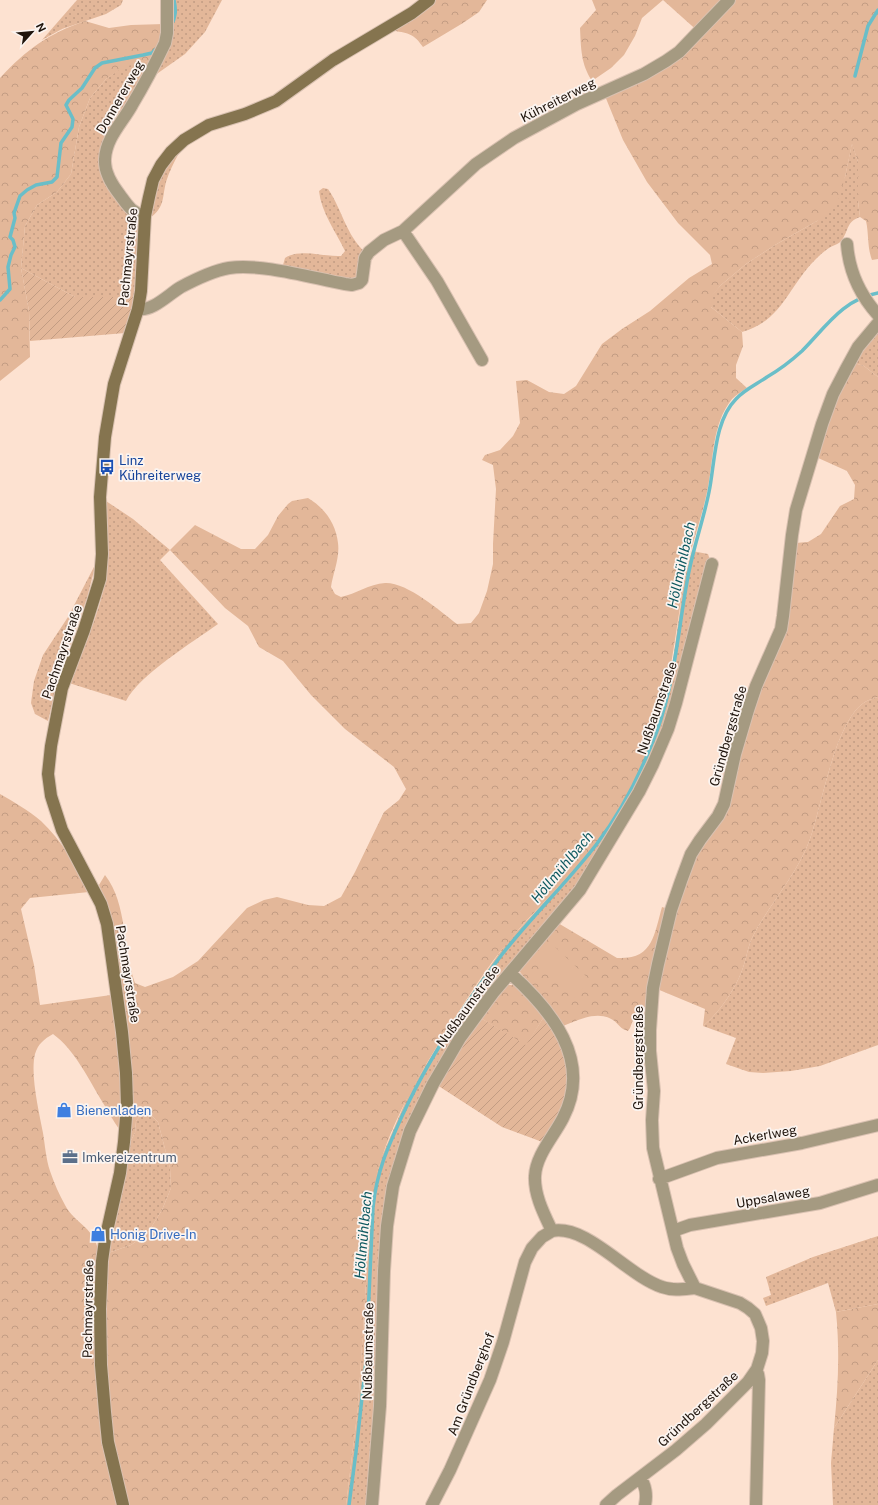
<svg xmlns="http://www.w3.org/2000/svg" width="878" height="1505" font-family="'Public Sans',sans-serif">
<defs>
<pattern id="grass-dots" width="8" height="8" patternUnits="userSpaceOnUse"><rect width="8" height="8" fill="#e3b799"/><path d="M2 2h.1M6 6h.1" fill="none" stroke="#c29c83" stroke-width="1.8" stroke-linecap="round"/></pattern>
<pattern id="forest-crowns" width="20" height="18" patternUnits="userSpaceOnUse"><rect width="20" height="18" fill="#e3b799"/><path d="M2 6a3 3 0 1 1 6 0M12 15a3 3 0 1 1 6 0" fill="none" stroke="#c29c83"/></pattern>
<pattern id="garden-furrows" width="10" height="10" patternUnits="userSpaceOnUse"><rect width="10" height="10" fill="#e3b799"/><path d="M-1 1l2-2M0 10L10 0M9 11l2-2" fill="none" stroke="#c29c83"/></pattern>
</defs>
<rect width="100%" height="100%" fill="#fde2d1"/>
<path fill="url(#grass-dots)" d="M 77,0 L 123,0 L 121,5 L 106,14 L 62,29 L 42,40 Z
M 170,0 L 222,0 L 205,32 L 185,54 L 151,78 Z
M 153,60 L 105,146 L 121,201 L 138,221 L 140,228 L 136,297 L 75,297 L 21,268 L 25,226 L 37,205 L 57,192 L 71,174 L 79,127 L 90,98 L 106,79 L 124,66 Z
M 852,143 L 858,162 L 858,201 L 860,217 C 846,222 849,230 842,240 C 838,245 833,245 829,248 C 824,251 819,256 815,260 C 788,287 782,321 742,332 L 711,307 L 710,297 L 721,285 L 746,264 L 775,245 L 817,221 L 845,177 Z
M 179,153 C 174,162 169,172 166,182 C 162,198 165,207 150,218 C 155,195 159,169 179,153 Z
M 323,188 L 328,189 C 342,209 346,235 365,252 L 360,271 L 355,281 L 286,269 L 283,265 L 285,258 C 300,248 323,257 341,256 L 345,251 C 336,232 321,212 319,191 Z
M 878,329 L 878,377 L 864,366 L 854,363 Z
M 106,501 L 133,519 L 170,550 L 160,560 L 218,624 C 193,642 139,675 126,701 L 69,683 C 83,649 99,615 106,578 C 110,553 107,526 106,501 Z
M 692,551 L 708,554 L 710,560 L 669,715 L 639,785 L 574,893 L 511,966 L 396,1156 L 369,1505 L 346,1505 L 358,1407 L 371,1207 L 373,1186 L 382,1156 L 410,1091 L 443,1037 L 470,995 L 507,942 L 569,875 L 615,815 L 636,775 L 651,741 L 663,705 L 673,660 L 685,574 Z
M 96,563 L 87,598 L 58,679 L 48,721 L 35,714 L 31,703 L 34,681 L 43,655 L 68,617 Z
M 878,697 L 878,1045 L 820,1066 L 791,1071 L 763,1073 L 749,1072 L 726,1064 L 736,1038 L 703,1026 C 718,1014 734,991 741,973 C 746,961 747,949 752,938 C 769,904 797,875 810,839 C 822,806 836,713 869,700 C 872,699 875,698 878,697 Z
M 144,1115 L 152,1116 L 158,1122 L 170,1168 L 171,1188 L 162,1210 L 147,1234 L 131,1245 L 108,1253 L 119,1205 L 128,1146 L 135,1133 L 136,1121 L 140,1116 Z
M 878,1236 L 878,1304 L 836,1312 L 828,1283 L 766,1306 L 763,1298 L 771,1295 L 766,1277 L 813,1257 Z
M 878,1360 L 878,1505 L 833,1505 L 831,1463 L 834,1428 Z"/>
<path fill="url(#forest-crowns)" d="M 436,0 L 487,0 L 479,12 L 463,23 L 423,47 C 414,34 409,33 394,31 L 419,14 Z
M 592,0 L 878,0 L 878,259 L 872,260 C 867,247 869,234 866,221 L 860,217 L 858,201 L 858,162 L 852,144 L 845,177 L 837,205 L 817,221 L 775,245 L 746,264 L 721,285 L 711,297 L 711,307 L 742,332 L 743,346 L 736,365 L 736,378 L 747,388 C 742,391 736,395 732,399 C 711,425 714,461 707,492 C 701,521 690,548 685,577 C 675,632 671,687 652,740 C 642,765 630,792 615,815 C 602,836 586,855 570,874 C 550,897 527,918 508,942 C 488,966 471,992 455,1018 C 419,1074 378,1140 371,1207 L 358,1407 L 346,1505 L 0,1505 L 0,794 C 14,802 28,810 41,821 C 61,840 78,867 89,892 L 30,898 L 21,909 L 34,965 L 40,1005 L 111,995 C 119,1040 123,1084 119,1129 C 113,1121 109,1112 103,1103 C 89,1080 75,1050 53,1034 C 44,1039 38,1044 35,1054 C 30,1074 39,1112 43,1133 C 45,1145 46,1159 50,1171 C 54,1183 59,1194 65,1205 C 75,1224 94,1227 98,1250 L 108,1253 L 131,1245 L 147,1234 L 162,1210 L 171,1188 L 170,1168 L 158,1122 L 152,1116 L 140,1116 L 136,1121 L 135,1133 L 128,1146 L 131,1101 L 128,1031 L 110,911 L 99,885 L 105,875 C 128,905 122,948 135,983 L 145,987 L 173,977 L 198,961 L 247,908 L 264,900 L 277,897 L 308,905 L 324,906 L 341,897 L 355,872 L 384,812 L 399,800 L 406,789 L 394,767 L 345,729 L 311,695 L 283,661 L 259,647 L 248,626 L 225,608 L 170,550 L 195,525 L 241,549 L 255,549 L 268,535 L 278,516 L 288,504 L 292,501 L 308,498 C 325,508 336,524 338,543 C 340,558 333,573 331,587 L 335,594 L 341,597 C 356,594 369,584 385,583 C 407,582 440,611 457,624 L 471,623 L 479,613 L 487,591 L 493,564 L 493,544 L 496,489 L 493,465 L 482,460 L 485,455 L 500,450 L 513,436 L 520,423 L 516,381 L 527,380 L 549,392 L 564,394 L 576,386 L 602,344 L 622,329 L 650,311 L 689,278 L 712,264 L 710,255 L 678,223 L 647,182 L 623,140 L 605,96 L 701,34 L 663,0 L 642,18 L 635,36 L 624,55 L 611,68 L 592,81 C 581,64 581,49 580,28 L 596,10 Z
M 85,21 L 109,28 L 131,25 L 164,24 L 162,41 L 153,60 L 124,67 L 106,79 L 90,98 L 79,127 L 71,174 L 57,192 L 37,205 L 25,226 L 21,268 L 29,311 L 30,357 L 0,381 L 0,78 C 27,49 48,34 85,21 Z
M 854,363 L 864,366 L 878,377 L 878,697 C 875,698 872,699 869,700 C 836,713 822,806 810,839 C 797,875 769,904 752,938 C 747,949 746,961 741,973 C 734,991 718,1014 703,1026 L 705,1009 L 657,989 L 684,883 L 732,780 L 767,669 L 795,543 L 808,542 L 821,534 L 840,506 L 854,499 L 855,485 L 847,471 L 816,457 L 833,405 Z
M 662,907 L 668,909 L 646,1006 L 636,1012 L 630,1028 L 628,1031 C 620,1029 619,1024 613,1020 C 597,1010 579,1020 563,1026 L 520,972 L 518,968 L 558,923 L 617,958 C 653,960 654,935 662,907 Z
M 505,985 L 517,985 L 545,1015 L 526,1046 L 479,1017 Z
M 878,1304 L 878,1360 L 834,1428 C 838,1388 840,1353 836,1312 Z"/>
<path fill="url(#garden-furrows)" d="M 21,268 L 75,297 L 136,297 L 125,333 L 30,341 L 29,311 Z
M 545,1015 L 563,1041 L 569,1074 L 566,1103 L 545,1143 L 502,1127 L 437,1085 L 479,1017 L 526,1045 Z"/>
<path fill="#e3b799" d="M 552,944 L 590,980 L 574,998 L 535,962 Z"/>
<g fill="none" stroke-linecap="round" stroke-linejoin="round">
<path stroke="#6abec8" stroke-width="3.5" d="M 171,26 C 176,17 176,10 174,0
M 855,76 L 868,26 L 878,10
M 0,300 L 10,289 L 8,267 L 11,255 L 15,247 L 13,240 L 10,237 L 15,218 L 14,213 L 20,196 L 27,190 L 36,185 L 52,182 L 57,177 L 61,143 L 72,127 L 73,119 L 66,105 L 69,100 L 82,88 L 95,68 L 102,63 L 143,55 L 152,53 L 158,47
M 349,1505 L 356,1452 L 366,1361 L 373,1207 C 377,1170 388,1147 403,1114 C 428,1060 465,1004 500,957 C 530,918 566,884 596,845 C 619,815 637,781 651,746 C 674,693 677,637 687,582 C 692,551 703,522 709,492 C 715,463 714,421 736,399 C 744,390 757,384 767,377 C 779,370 791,361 802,351 C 825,328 843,299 878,293"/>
<defs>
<path id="street" d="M 145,216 C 132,213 128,206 120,195 C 112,185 104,173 105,159 C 106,138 122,123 132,105 C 144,85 155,64 165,43 L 167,33 L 167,0
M 403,231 L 437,281 L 482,360
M 847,244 C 849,271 860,295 878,315
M 138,309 C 152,312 169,294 181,287 C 196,279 212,271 229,268 C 261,263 312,278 345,284 L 352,285 L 359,283 L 362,280 L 365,258 L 369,252 L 384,240 L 403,231 L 476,164 L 514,138 L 577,104 L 644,74 L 666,61 L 679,52 L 729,0
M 510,973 C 551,1010 593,1060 563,1118 C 554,1136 536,1155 535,1176 C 534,1195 544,1214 552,1231 C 587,1224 628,1276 662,1287 C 673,1291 684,1289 695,1288
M 659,1179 L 717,1158 L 802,1143 L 878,1125
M 673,1231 L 690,1225 L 820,1203 L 878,1185
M 640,1478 C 646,1485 647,1496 645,1505
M 372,1505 L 380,1406 L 384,1271 L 387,1226 L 393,1186 L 410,1131 L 433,1084 L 460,1038 L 493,993 L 580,890 L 639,792 L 653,764 L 668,729 L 676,703 L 712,564
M 432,1505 L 450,1470 L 490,1380 L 503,1342 L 525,1262 L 532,1248 L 542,1237 L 552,1231
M 606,1505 L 617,1495 L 676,1450 L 706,1424 L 748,1382 L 757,1369 L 762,1353 L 763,1341 L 761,1328 L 755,1314 L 748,1308 L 740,1303 L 695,1288 L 683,1264 L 677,1248 L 653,1148 L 652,1120 L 654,1091 L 650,1051 L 650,1030 L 653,988 L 658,964 L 671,910 L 681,881 L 691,854 L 700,840 L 718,816 L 724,804 L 735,754 L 748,710 L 756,686 L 781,629 L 783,616 L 792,535 L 796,510 L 822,424 L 833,394 L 846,369 L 858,347 L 878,323
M 756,1505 L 759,1380 L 758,1374 L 756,1372"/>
<path id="secondary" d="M 123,1505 L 108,1442 L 105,1412 L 101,1365 L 100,1309 L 102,1261 L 105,1240 L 120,1173 L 124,1142 L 127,1105 L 126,1073 L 122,1032 L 107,924 L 101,904 L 62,830 L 51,796 L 48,774 L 51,746 L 62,688 L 84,630 L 100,579 L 102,554 L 100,497 L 105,437 L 114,384 L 138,309 L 141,291 L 145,216 L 149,197 L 153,180 L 161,165 L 171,152 L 184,140 L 209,125 L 245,114 L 276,101 L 333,60 L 412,13 L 429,0"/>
</defs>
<use href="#street" stroke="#d9c1b1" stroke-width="14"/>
<use href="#secondary" stroke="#d9c1b1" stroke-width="14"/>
<use href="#street" stroke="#a59a81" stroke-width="12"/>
<use href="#secondary" stroke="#85744f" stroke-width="12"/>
</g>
<defs>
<symbol id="bus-bare" viewBox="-9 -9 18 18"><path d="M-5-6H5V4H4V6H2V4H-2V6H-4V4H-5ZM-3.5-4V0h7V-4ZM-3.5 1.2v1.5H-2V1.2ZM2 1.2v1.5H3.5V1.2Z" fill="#1a4fb4" stroke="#fbf4f0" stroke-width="2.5" paint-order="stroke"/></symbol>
<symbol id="shop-bare" viewBox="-9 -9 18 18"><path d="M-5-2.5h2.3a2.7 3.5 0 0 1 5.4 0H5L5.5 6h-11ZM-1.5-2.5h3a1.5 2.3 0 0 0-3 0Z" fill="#3f7fe0" stroke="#fbf4f0" stroke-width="2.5" paint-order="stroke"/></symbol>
<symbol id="office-bare" viewBox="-9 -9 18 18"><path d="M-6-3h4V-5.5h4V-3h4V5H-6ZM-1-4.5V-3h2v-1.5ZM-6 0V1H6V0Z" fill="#5c6f8a" stroke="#fbf4f0" stroke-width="2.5" paint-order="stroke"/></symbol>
</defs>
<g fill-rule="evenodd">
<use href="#bus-bare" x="96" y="456" width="22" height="22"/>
<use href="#shop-bare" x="53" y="1099" width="22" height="22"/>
<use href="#office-bare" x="59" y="1146" width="22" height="22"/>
<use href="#shop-bare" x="87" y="1223" width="22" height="22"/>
</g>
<g text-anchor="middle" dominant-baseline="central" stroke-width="3.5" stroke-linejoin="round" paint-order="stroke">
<g font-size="13" fill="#1f140c" stroke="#fbf4f0">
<text transform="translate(120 97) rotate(-60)">Donnererweg</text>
<text transform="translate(558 100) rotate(-27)">Kühreiterweg</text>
<text transform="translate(128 257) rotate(-84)">Pachmayrstraße</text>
<text transform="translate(62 652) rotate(-71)">Pachmayrstraße</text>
<text transform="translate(657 708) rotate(-71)">Nußbaumstraße</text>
<text transform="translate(728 736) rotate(-74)">Gründbergstraße</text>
<text transform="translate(128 974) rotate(81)">Pachmayrstraße</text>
<text transform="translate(468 1006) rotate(-54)">Nußbaumstraße</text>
<text transform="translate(638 1058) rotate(-90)">Gründbergstraße</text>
<text transform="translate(765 1135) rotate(-10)">Ackerlweg</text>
<text transform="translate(773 1197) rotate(-10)">Uppsalaweg</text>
<text transform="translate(88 1309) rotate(-89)">Pachmayrstraße</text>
<text transform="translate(368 1351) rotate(-89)">Nußbaumstraße</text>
<text transform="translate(471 1384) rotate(-69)">Am Gründberghof</text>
<text transform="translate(698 1409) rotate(-43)">Gründbergstraße</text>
</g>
<g font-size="13" fill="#164399" stroke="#fbf4f0" text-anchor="start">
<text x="119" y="460">Linz<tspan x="119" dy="15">Kühreiterweg</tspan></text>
</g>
<g font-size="13" fill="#366cbe" stroke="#fbf4f0" text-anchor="start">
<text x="76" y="1110">Bienenladen</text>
<text x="110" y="1234">Honig Drive-In</text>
</g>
<g font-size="13" fill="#4e5e75" stroke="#fbf4f0" text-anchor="start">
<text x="82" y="1157">Imkereizentrum</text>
</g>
<g font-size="14" font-style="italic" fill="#0d585f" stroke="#fbf4f0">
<text transform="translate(681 565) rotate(-78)">Höllmühlbach</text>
<text transform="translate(562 867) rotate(-50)">Höllmühlbach</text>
<text transform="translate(363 1235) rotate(-85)">Höllmühlbach</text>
</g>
</g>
<g transform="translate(32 32) rotate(63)" stroke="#fbf4f0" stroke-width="3" paint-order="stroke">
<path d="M0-3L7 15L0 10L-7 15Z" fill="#1f140c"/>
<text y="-6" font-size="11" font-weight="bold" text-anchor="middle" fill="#1f140c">N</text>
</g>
</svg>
